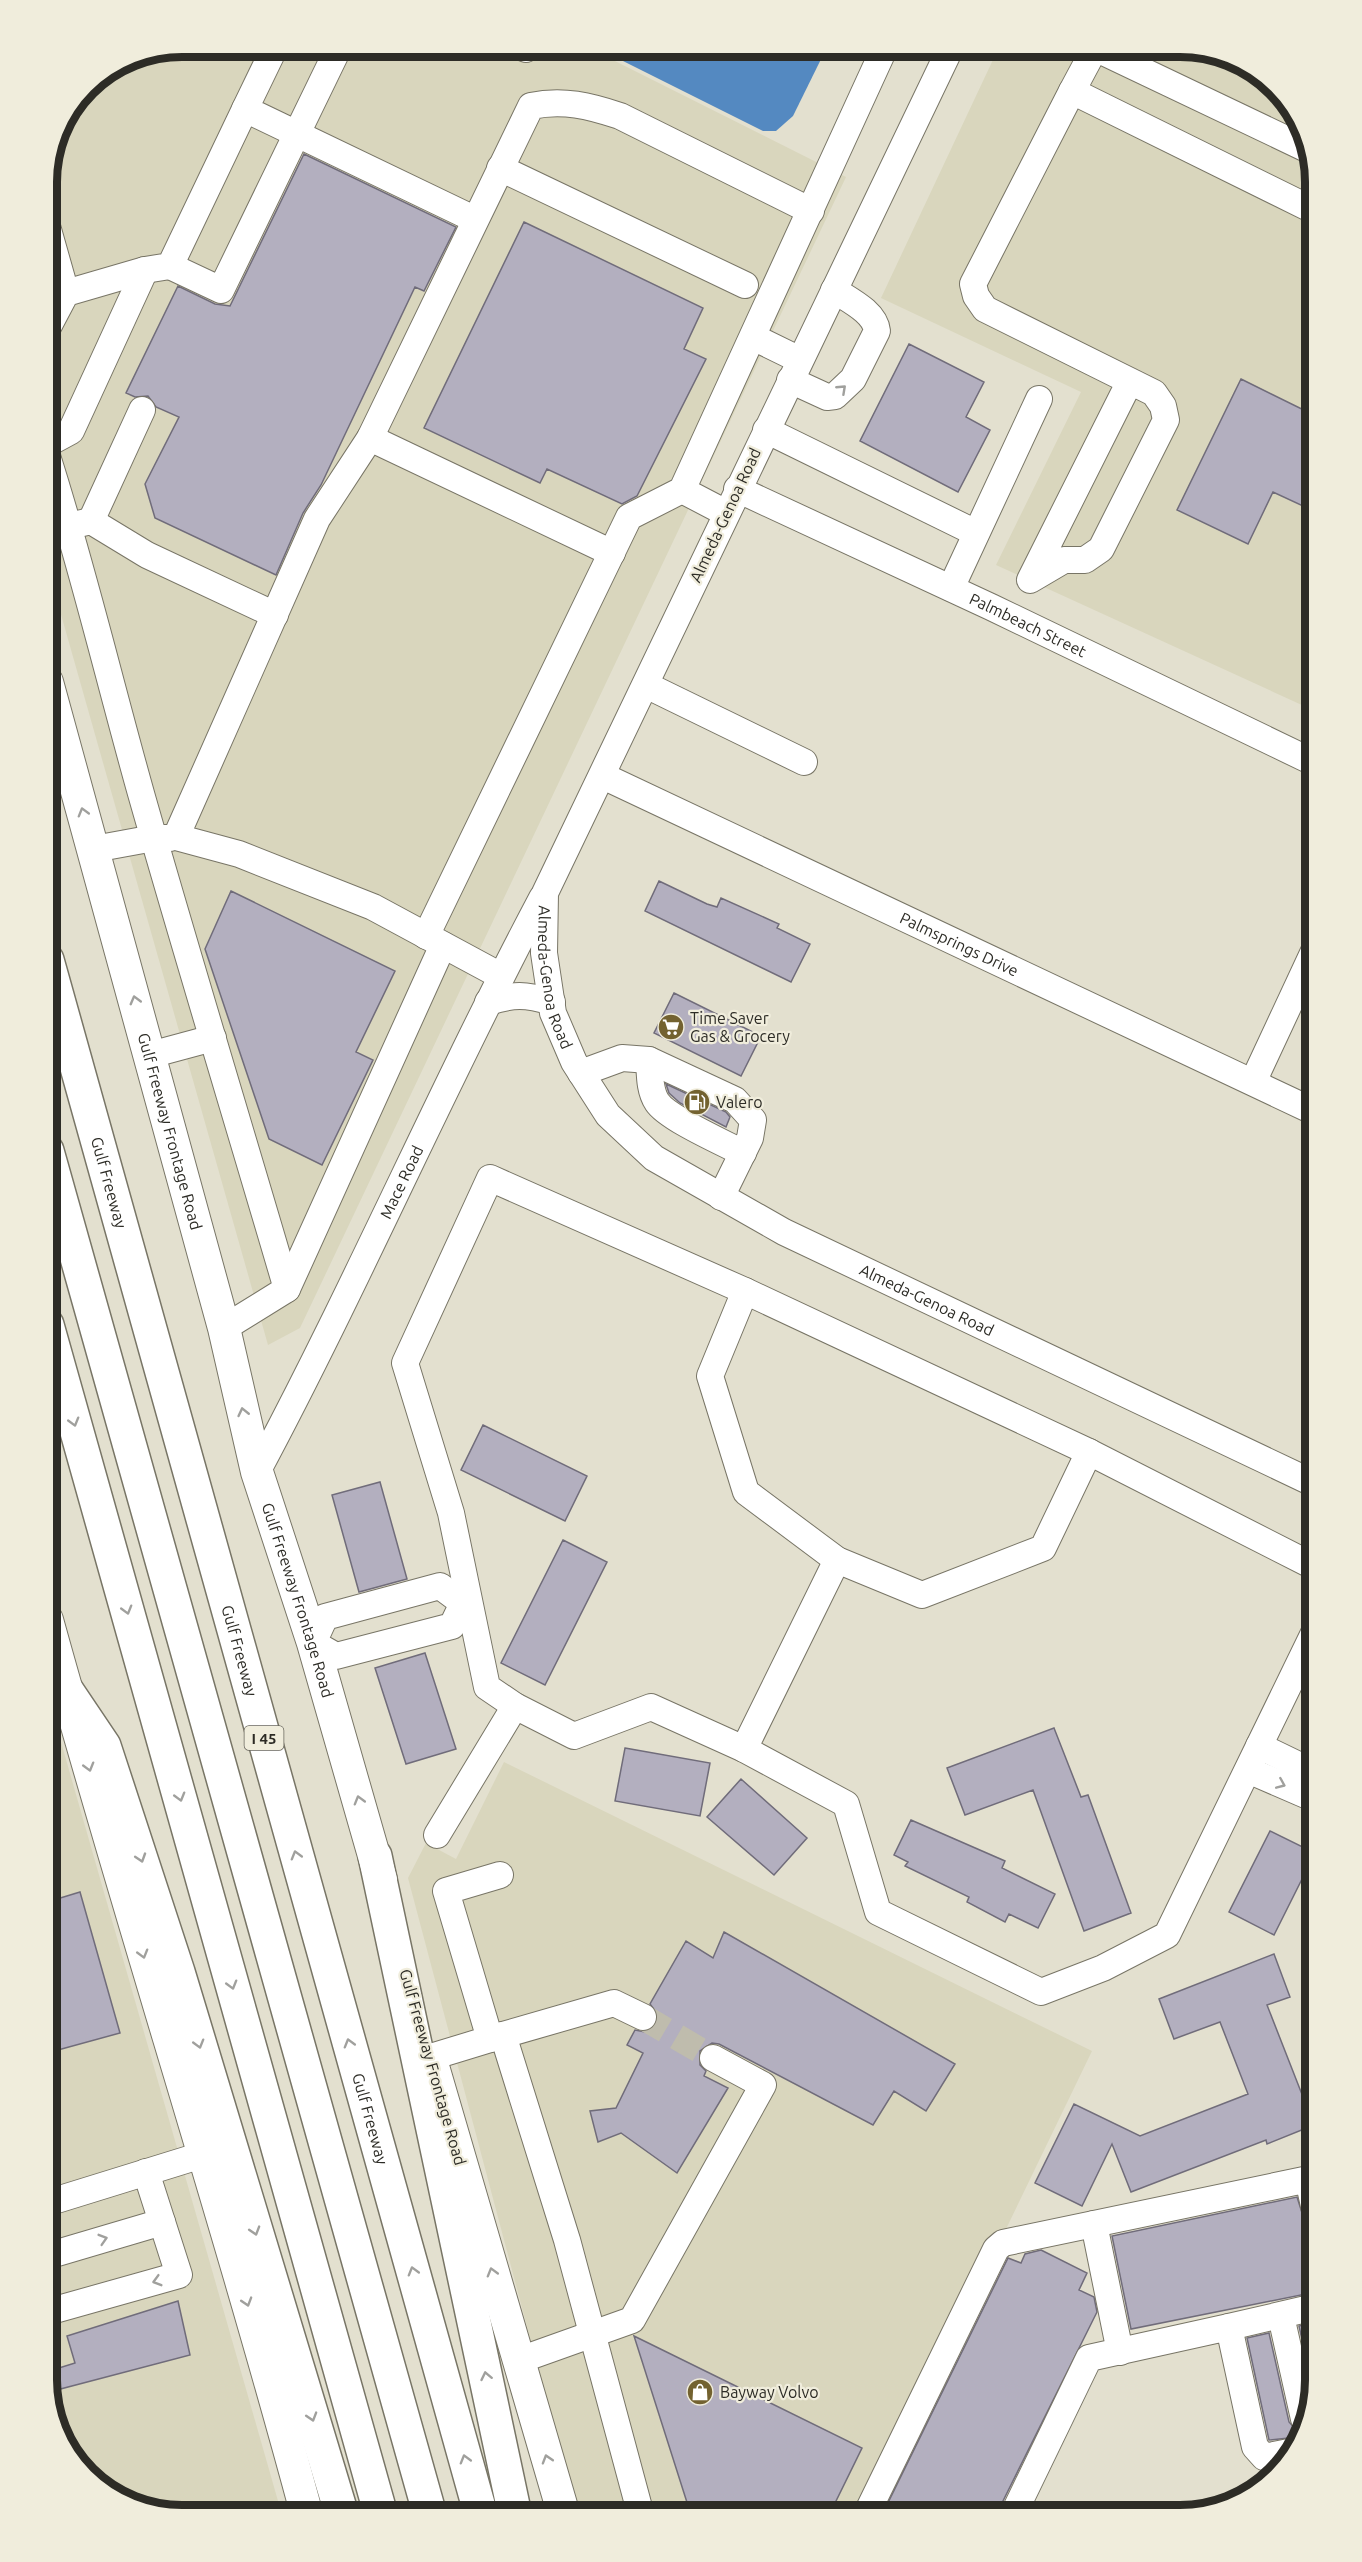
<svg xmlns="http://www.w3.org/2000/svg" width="1362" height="2562" font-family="Ubuntu,sans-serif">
<rect width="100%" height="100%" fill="#e3e0cf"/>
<path fill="#d9d6bd" d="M 182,47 L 587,47 L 846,177 L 300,1328 L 268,1345 L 47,565 L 47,173 L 57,130 L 86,86 L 130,57 Z
M 999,47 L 1181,47 L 1277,94 L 1305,130 L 1315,182 L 1315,711 L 996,565 L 1081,392 L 881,298 Z
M 47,1693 L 282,2515 L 173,2515 L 106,2493 L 57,2432 L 47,2380 Z
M 504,1762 L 1092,2051 L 1006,2229 L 860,2515 L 577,2515 L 408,1878 L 426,1843 L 456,1859 Z"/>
<path fill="#5489c1" d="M 595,47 L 827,47 L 793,116 L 776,131 L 763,131 Z"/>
<path fill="#b3afbf" stroke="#706c7a" stroke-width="1.5" d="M 304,154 L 456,227 L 424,291 L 415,287 L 321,485 L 303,513 L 276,575 L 155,518 L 145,484 L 179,417 L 156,407 L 148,396 L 135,397 L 126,393 L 178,286 L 215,304 L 230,306 Z
M 524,222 L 703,308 L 684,349 L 706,359 L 637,496 L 622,504 L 547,469 L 540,483 L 424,428 Z
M 909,344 L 984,382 L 966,417 L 990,430 L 958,492 L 860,441 Z
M 1241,379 L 1316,416 L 1316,512 L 1273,492 L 1248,544 L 1177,510 Z
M 659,881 L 707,904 L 717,907 L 721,898 L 779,924 L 777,928 L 810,944 L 791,982 L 645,911 Z
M 231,891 L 395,971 L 356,1052 L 373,1060 L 322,1165 L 269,1139 L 205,949 Z
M 674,993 L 761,1036 L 741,1076 L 654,1033 Z
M 666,1084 L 726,1112 L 730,1117 L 726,1127 L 680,1103 L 669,1093 Z
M 483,1425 L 587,1476 L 565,1521 L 461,1470 Z
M 380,1482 L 407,1579 L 359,1592 L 332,1495 Z
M 563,1540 L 607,1562 L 545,1685 L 501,1663 Z
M 425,1653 L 456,1749 L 406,1764 L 375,1668 Z
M 1054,1728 L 1081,1797 L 1088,1795 L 1131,1913 L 1084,1931 L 1033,1790 L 965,1815 L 947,1768 Z
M 625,1748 L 710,1763 L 700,1816 L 615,1801 Z
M 741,1779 L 807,1838 L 774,1875 L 707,1817 Z
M 911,1820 L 1005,1861 L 1002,1868 L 1055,1894 L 1038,1928 L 1009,1914 L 1005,1922 L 967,1902 L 969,1897 L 905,1866 L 908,1862 L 894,1855 Z
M 1270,1831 L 1315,1853 L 1274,1935 L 1229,1912 Z
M 80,1892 L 120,2033 L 47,2053 L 47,1902 Z
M 724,1932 L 955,2064 L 926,2111 L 894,2091 L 873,2125 L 719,2044 L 712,2043 L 700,2051 L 700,2065 L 706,2071 L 704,2076 L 728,2088 L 677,2173 L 621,2133 L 598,2142 L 590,2111 L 616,2108 L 643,2053 L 627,2045 L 635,2030 L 645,2032 L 656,2024 L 658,2015 L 650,2004 L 686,1941 L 713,1958 Z
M 1274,1954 L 1290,1997 L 1267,2005 L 1314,2125 L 1267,2144 L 1266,2140 L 1131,2192 L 1112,2144 L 1082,2206 L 1035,2183 L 1074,2104 L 1140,2136 L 1248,2094 L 1220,2022 L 1174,2039 L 1159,1999 Z
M 1297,2197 L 1304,2219 L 1316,2292 L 1131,2329 L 1112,2236 Z
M 1041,2250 L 1087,2273 L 1079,2290 L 1094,2297 L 1097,2312 L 996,2515 L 882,2515 L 1008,2258 L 1021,2263 L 1025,2254 Z
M 178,2301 L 190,2355 L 49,2392 L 46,2372 L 75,2363 L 67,2336 Z
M 1316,2322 L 1316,2381 L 1313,2389 L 1299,2326 Z
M 1269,2333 L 1289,2422 L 1299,2433 L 1298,2437 L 1269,2440 L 1247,2338 Z
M 634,2336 L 862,2448 L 835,2503 L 788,2515 L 691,2515 Z"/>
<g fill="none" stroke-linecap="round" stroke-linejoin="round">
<path stroke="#bfbcad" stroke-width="26" stroke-dasharray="26 13" stroke-linecap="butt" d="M 643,2017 L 713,2058"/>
<defs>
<g id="minor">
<path d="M 275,47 L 245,109 L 474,219"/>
<path d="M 521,47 L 526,49"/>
<path id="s1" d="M 951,47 L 545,893 L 544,953 L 553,1013 L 574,1062 L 608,1115 L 654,1158 L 784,1232 L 1315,1484"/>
<path d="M 1072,91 L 973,284 L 976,296 L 985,309 L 1154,393 L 1163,406 L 1166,420 L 1101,549 L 1085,560 L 1064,560 L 1030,580 L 1130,381"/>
<path d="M 1309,150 L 1095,48 L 1072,91 L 1315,211"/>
<path d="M 500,168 L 745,285"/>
<path d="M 47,226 L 66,293 L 50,297"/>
<path d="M 170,266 L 221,290 L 339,47"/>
<path d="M 47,329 L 66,293 L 145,270 L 170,266 L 245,109"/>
<path d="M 753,337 L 800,360"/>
<path d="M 790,380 L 827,397 L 835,396 L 853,379 L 877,331 C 875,312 849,300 834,290"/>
<path d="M 766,430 L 976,533"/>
<path d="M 370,438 L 612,553"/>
<path d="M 47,444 L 71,431 L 145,270"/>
<path d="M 47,456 C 83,568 110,684 142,797 C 189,962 239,1125 287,1289 L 224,1328"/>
<path id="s2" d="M 737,489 L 991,607 L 1315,763"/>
<path d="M 682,490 L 726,513"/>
<path d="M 91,521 L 142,410"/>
<path d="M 47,531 L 91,521 L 147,555 L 275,615"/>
<path d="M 951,588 L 1039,399"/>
<path d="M 646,685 L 804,762"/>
<path id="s3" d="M 603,776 L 1315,1112"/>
<path d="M 94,849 L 154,838 L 170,838"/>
<path d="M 426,936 L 629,517 L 682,490 L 885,47"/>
<path d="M 501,976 L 373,907 L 239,854 L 176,837 L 317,519 L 370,438 L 531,106 C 563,99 590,106 620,116 L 811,211"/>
<path d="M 488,1002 C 514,994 525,994 552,1002"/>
<path d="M 150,1055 L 213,1038"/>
<path d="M 649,1060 C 650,1073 649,1090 657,1102 C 667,1118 724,1143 743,1153"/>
<path d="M 581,1073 L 622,1058 L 649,1060 L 735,1100 L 753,1120 L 750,1138 L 721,1197"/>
<path d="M 1253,1082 L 1315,949"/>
<path d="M 287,1289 L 443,945"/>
<path d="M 745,1291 L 710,1376 L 746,1492 L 837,1560 L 922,1595 L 1043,1548 L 1089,1452"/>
<path id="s4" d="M 257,1472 C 358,1283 442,1087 542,898"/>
<path d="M 440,1586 L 463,1603 L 452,1626 L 336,1656 L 313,1643 L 325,1617 Z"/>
<path d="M 1315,1631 L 1167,1935 L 1103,1968 L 1041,1992 L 878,1912 L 846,1804 L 744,1749 L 651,1707 L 574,1736 L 515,1706 L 487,1687 L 451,1513 L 405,1363 L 490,1178 L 745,1291 L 1089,1452 L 1315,1567"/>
<path d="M 1259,1746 L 1315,1773"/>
<path d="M 744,1749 L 837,1560"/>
<path d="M 1248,1770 L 1315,1799"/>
<path d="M 437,1835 L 515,1706"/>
<path d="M 490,2039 L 446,1891 L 500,1875"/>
<path d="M 431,2057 L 503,2035"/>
<path d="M 47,2203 L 202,2155"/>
<path d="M 1094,2224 L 1120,2352"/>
<path d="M 47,2256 L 162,2222"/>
<path d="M 47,2296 L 51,2311 L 179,2275 L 146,2172"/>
<path d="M 1281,2316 L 1304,2419"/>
<path d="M 1229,2327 L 1315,2307"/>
<path d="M 517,2361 L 632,2320 L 763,2085 L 713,2058"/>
<path d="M 641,2515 L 567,2240 L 503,2035 L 614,2003 L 643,2017"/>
<path d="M 866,2515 L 996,2249 L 1003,2243 L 1304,2180 L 1310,2188 L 1315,2210"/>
<path d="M 1013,2515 L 1089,2358 L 1229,2327 L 1255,2447 L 1264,2457 L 1294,2451"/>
</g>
<g id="major">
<path id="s5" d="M 47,682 L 224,1328 L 257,1472 L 313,1643 L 381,1880"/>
<path d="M 47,1620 C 130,1920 226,2215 307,2515"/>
<path d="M 434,2070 L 564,2515"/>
</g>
<g id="highway">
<path id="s6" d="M 47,960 L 481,2515"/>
<path d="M 47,1151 L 430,2515"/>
<path d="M 47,1325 L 381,2515"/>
<path d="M 67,1691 L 104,1746 L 178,1972 L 342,2515"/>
<path d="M 375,1856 L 515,2515"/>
</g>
</defs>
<use href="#minor" stroke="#787566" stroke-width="28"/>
<use href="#major" stroke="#787566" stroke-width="34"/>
<use href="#highway" stroke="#787566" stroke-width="36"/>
<use href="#minor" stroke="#fff" stroke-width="26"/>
<use href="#major" stroke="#fff" stroke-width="32"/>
<use href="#highway" stroke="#fff" stroke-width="33"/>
</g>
<defs><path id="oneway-chevron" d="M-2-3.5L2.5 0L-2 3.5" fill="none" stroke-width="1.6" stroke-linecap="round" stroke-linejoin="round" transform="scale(1.5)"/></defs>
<g stroke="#a0a09d">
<use href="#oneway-chevron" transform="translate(842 389) rotate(-43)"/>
<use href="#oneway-chevron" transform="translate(83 812) rotate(-106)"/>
<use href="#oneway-chevron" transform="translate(135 1000) rotate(-105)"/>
<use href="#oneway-chevron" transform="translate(243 1412) rotate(-103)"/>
<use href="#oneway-chevron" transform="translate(74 1422) rotate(74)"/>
<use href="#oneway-chevron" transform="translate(127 1610) rotate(74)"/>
<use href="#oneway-chevron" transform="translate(89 1767) rotate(74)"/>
<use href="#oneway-chevron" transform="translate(1281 1784) rotate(23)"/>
<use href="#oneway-chevron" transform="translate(180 1797) rotate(74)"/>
<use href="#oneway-chevron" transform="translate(359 1800) rotate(-106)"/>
<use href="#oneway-chevron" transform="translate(296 1855) rotate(-106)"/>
<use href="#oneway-chevron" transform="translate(141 1858) rotate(72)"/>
<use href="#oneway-chevron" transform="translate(143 1954) rotate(74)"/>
<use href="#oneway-chevron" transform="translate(232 1985) rotate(74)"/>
<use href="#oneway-chevron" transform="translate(349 2043) rotate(-106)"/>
<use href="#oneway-chevron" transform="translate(199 2044) rotate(74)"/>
<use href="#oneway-chevron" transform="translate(255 2231) rotate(73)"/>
<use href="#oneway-chevron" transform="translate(103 2239) rotate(-17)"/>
<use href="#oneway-chevron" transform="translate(413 2271) rotate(-106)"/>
<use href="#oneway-chevron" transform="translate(492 2272) rotate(-106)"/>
<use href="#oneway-chevron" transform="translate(157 2281) rotate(164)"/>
<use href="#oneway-chevron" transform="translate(247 2302) rotate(73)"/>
<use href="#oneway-chevron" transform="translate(486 2376) rotate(-102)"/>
<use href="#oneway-chevron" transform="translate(312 2417) rotate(73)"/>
<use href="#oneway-chevron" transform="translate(465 2459) rotate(-106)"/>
<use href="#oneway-chevron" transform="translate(547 2459) rotate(-107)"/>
</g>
<defs>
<symbol id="supermarket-disc" viewBox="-11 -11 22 22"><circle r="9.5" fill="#736230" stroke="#f0eddc"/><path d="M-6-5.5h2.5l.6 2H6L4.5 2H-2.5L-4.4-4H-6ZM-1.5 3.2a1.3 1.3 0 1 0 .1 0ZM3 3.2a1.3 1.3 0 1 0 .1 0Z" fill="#fff"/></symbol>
<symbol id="fuel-disc" viewBox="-11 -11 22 22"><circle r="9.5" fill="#736230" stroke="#f0eddc"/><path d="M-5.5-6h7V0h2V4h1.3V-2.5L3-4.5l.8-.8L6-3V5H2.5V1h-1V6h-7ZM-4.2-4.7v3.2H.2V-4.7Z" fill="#fff"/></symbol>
<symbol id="shop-disc" viewBox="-11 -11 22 22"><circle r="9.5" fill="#736230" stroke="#f0eddc"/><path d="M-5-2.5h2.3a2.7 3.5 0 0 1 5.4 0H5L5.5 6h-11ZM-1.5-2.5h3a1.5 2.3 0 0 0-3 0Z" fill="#fff"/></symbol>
</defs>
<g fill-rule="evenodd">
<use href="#supermarket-disc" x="656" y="1012" width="30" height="30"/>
<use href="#fuel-disc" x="682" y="1087" width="30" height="30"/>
<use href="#shop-disc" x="685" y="2377" width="30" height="30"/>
</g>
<g text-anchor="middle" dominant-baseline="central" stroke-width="4.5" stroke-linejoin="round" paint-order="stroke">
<rect fill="#f0eddc" stroke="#68665d" stroke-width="1.5" x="244.5" y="1726" width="39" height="24" rx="4.5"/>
<g font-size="15" font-weight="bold" fill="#2d2c26">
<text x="264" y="1738">I 45</text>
</g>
<g font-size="16" fill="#2d2c26" stroke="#f0eddc">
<text transform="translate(725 515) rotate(-65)">Almeda-Genoa Road</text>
<text stroke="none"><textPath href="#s2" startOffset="321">Palmbeach Street</textPath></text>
<text stroke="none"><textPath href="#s3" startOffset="394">Palmsprings Drive</textPath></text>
<text stroke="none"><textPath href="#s1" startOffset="1024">Almeda-Genoa Road</textPath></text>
<text stroke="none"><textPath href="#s5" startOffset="466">Gulf Freeway Frontage Road</textPath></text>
<text stroke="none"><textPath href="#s4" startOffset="324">Mace Road</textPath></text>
<text stroke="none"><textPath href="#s6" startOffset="231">Gulf Freeway</textPath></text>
<text stroke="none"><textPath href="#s1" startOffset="1546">Almeda-Genoa Road</textPath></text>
<text stroke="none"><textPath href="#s5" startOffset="952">Gulf Freeway Frontage Road</textPath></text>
<text stroke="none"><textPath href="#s6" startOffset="717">Gulf Freeway</textPath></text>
<text transform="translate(433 2067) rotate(74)">Gulf Freeway Frontage Road</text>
<text stroke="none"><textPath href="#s6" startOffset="1203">Gulf Freeway</textPath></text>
</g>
<g font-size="16" fill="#2d2c26" stroke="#f0eddc" text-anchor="start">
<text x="690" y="1018">Time Saver<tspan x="690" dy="18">Gas &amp; Grocery</tspan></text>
<text x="716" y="1102">Valero</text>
<text x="720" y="2392">Bayway Volvo</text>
</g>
</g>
<path d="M0 0H1362V2562H0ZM182 57H1180A125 125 0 0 1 1305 182V2380A125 125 0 0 1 1180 2505H182A125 125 0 0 1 57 2380V182A125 125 0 0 1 182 57Z" fill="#f0eddc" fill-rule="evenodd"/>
<path fill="none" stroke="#2d2c26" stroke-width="8" d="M182 57H1180A125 125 0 0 1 1305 182V2380A125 125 0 0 1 1180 2505H182A125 125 0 0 1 57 2380V182A125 125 0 0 1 182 57Z"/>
</svg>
